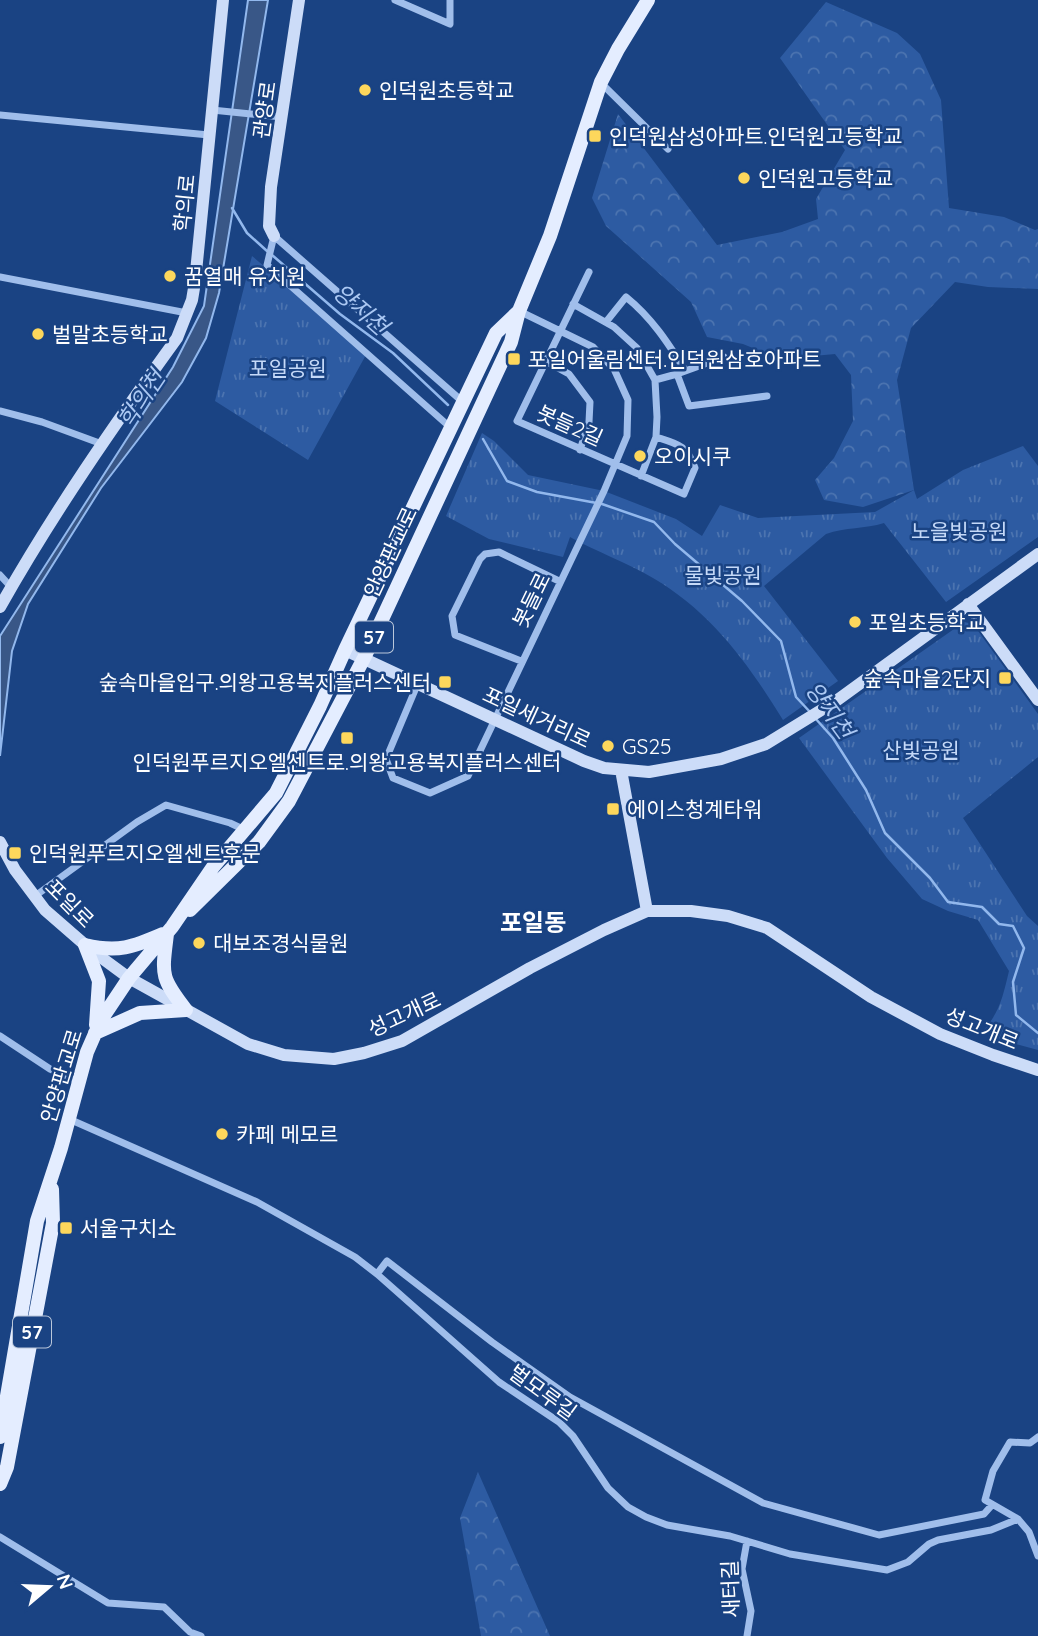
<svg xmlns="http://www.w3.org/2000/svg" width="1038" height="1636" font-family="Quicksand,'Noto Sans KR',sans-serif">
<defs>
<pattern id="forest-crowns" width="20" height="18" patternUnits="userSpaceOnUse" patternTransform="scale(1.75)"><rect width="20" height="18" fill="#2d5ba2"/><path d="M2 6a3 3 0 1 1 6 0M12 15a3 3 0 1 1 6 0" fill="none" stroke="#4c74b0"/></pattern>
<pattern id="park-tufts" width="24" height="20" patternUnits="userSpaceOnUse" patternTransform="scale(1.75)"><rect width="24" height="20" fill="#2d5ba2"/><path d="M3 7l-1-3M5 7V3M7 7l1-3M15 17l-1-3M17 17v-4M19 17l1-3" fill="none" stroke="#4c74b0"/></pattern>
</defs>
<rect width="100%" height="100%" fill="#1a4383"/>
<path fill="url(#forest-crowns)" d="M 826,2 L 897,33 L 920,54 L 941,100 L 949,208 L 1004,217 L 1035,230 L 1038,229 L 1038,289 L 988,287 L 955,282 L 911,328 L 897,380 L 914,490 L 863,507 L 824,500 L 815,480 L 834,458 L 853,421 L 851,375 L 835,354 L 780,359 L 743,344 L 707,337 L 691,302 L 606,226 L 592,198 L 618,114 L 717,245 L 782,232 L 818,219 L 816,199 L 845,150 L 780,58 Z
M 478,1472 L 550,1636 L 481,1636 L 460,1518 Z"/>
<path fill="url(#park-tufts)" d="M 252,256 L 367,353 L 308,460 L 215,401 Z
M 482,433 L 494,441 L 528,475 L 604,491 L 676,519 L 702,536 L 720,505 L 758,518 L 875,512 L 914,490 L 917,499 L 963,470 L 1023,446 L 1038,466 L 1038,537 L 946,602 L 884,523 C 865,529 845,527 826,534 L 764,586 L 838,681 L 783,720 C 748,663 711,612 653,578 C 626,562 597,552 570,537 L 563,557 L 489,539 L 446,516 Z
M 964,622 L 973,624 L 1038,714 L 1038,757 L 963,818 L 1027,916 L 1038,926 L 1038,1050 L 997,1039 L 983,1031 C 1000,1012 1003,996 1009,971 L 978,920 L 948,911 L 922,899 L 887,858 L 799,738 Z"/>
<path fill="#395787" stroke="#92b8ed" stroke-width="2" d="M 248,0 L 268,0 L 219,293 L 206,338 L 182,382 L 101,488 L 28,604 L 12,651 L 0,756 L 0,636 L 173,367 L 204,306 Z"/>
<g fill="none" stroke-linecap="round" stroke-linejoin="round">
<path stroke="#92b8ed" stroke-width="2.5" d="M 232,208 L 247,233 L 267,251
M 272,255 L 340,314 L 393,353 L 448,405
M 483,439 L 507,481 L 537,492 L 602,504 L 654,522 L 675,544 L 742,601 L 781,641 L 796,697 L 811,713
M 815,718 L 833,738 L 866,790 L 885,833 L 930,878 L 948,902 L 982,907 L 999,924 L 1013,926 L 1024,948 L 1013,982 L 1016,1015 L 1038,1033"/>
<path stroke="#a0beeb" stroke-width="7" d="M 395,0 L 450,24 L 450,0
M 601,83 L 668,149
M 212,110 L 282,117
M 0,115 L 209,135
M 589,272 L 517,421 L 684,494 L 695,468 C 687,445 678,444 656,437
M 0,277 L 187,313
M 573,304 L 614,327 L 637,348 L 655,380 L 657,417 L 656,437 L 641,476
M 606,322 L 626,297 C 652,318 668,343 685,370
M 545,361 L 569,374 L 590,402 L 589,422 L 580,450
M 677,374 L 689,406 L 767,396
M 655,380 L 677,374 L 724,357
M 0,411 L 42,422 L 102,444
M 451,428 L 267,265 L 274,236 L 463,402
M 0,575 L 11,587
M 521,661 L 455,635 L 452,616 L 480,559 L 485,554 L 499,552 L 559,581
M 418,683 L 386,759 L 393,778 L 430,793 L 468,776 L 604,491 L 627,436 L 628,400 L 614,369 L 593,347 L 519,311
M 35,896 L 137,822 L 166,805 L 230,823 L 245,830
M 0,1036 L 50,1069 L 79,1082
M 69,1119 L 257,1202 L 355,1257 L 377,1274 L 499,1382 L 559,1422 L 573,1436 L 608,1488 L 628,1507 L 646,1517 L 667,1525 L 730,1536 L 790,1554 L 887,1570 L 908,1562 L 929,1544 L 938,1540 L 991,1530 L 1018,1519
M 377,1274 L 387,1261 L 492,1342 L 570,1397 L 763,1503 L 879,1535 L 984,1514 L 992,1505
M 1038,1437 L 1030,1443 L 1010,1442 L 993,1471 L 985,1500 L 1018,1519 L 1029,1532 L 1038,1556
M 0,1537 L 108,1603 L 164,1607 L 190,1632 L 201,1636
M 747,1636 L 751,1611 L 742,1569 L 747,1541"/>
<path stroke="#ccdcf8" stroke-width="12" d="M 274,236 L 269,226 L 271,187 L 299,0
M 968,604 L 1038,700
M 0,607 C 53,513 114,425 177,338 L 192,300 L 195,282 L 223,0
M 345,650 L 584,761 L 604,768 L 649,772 L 721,759 L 766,744 L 836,701 L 1038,554
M 621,770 L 647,911
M 0,842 L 15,870 L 45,910 L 91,950 L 129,978 L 248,1044 L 284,1055 L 334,1059 L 364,1053 L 402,1041 L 530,968 L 604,930 L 647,911 L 691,911 L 728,916 L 767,928 L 871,997 L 940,1034 L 993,1055 L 1038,1070"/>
<path stroke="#e4edff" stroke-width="14" d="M 190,910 L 259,842 L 289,801 L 364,658 L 511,342 L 519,311 L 550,236 L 601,82 L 618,49 L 648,0
M 167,934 C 162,975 160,977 186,1010
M 85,945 L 99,981 L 96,1025
M 85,945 C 118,953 133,947 163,934
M 95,1033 L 140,1013 L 186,1010
M 0,1437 L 37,1221 L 61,1148 L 87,1052 L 101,1020 L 129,978 L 172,927 L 213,867 L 276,793 L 320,706 L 345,650 L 496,333 L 519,311
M 0,1484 L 7,1467 L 53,1223 L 52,1189"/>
</g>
<g fill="#fdd75c" stroke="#1a4383" stroke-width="2.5">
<circle cx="365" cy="90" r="7"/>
<rect x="588" y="129" width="14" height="14" rx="3.5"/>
<circle cx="744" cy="178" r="7"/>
<circle cx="170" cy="276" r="7"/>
<circle cx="38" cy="334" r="7"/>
<rect x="507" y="352" width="14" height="14" rx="3.5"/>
<circle cx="640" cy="456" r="7"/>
<circle cx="855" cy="622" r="7"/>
<rect x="998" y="671" width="14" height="14" rx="3.5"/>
<rect x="438" y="675" width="14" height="14" rx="3.5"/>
<rect x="340" y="731" width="14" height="14" rx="3.5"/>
<circle cx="608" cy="746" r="7"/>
<rect x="606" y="802" width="14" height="14" rx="3.5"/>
<rect x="8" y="846" width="14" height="14" rx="3.5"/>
<circle cx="199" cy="943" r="7"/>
<circle cx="222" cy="1134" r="7"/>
<rect x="59" y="1221" width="14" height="14" rx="3.5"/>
</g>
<g text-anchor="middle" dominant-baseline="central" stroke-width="5" stroke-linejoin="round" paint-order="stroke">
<g fill="#1a4383" stroke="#bac7da" stroke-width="2">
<rect x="355" y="621.5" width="38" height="31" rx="5"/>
<rect x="13" y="1316.5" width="38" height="31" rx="5"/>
</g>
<g font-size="19" font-weight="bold" fill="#fff">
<text x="374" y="637">57</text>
<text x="32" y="1332">57</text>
</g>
<g font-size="21" fill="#fff" stroke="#1a4383" text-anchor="start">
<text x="379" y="90">인덕원초등학교</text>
<text x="609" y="136">인덕원삼성아파트.인덕원고등학교</text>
<text x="758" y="178">인덕원고등학교</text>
<text x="184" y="276">꿈열매 유치원</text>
<text x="52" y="334">벌말초등학교</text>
<text x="528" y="359">포일어울림센터.인덕원삼호아파트</text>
<text x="654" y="456">오이시쿠</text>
<text x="869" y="622">포일초등학교</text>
<text x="991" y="678" text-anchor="end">숲속마을2단지</text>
<text x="431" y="682" text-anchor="end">숲속마을입구.의왕고용복지플러스센터</text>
<text x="622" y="746">GS25</text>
<text x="347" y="762" text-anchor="middle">인덕원푸르지오엘센트로.의왕고용복지플러스센터</text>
<text x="627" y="809">에이스청계타워</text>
<text x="29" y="853">인덕원푸르지오엘센트후문</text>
<text x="213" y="943">대보조경식물원</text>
<text x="236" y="1134">카페 메모르</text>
<text x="80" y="1228">서울구치소</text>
</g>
<g font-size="21" fill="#fff" stroke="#1a4383">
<text transform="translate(264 110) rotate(-82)">관양로</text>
<text transform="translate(184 203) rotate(-84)">학의로</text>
<text transform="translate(570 425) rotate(24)">봇들2길</text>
<text transform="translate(390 552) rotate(-65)">안양판교로</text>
<text transform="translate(531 600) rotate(-64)">봇들로</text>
<text transform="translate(537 717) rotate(25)">포일세거리로</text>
<text transform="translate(70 903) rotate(45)">포일로</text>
<text transform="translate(404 1014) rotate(-25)">성고개로</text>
<text transform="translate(982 1028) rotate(22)">성고개로</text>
<text transform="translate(61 1076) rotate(-73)">안양판교로</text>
<text transform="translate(543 1392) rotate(36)">벌모루길</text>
<text transform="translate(730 1589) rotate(-92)">새터길</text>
</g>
<g font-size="21" fill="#c5d9f8" stroke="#1a4383">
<text x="288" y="368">포일공원</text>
<text x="959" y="531">노을빛공원</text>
<text x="723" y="575">물빛공원</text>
<text x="921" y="750">산빛공원</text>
</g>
<g font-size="23" font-style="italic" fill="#abc8f3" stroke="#1a4383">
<text transform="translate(361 309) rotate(41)">양지천</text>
<text transform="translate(141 399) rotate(-56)">학의천</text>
<text transform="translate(830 710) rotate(54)">양지천</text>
</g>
<g font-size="24" font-weight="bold" fill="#fff" stroke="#1a4383">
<text x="533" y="922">포일동</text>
</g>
</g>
<g transform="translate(49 1587) rotate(71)" stroke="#1a4383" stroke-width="5" paint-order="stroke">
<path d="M0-5L12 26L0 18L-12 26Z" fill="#ffffff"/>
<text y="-10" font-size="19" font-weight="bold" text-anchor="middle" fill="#ffffff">N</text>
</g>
</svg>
